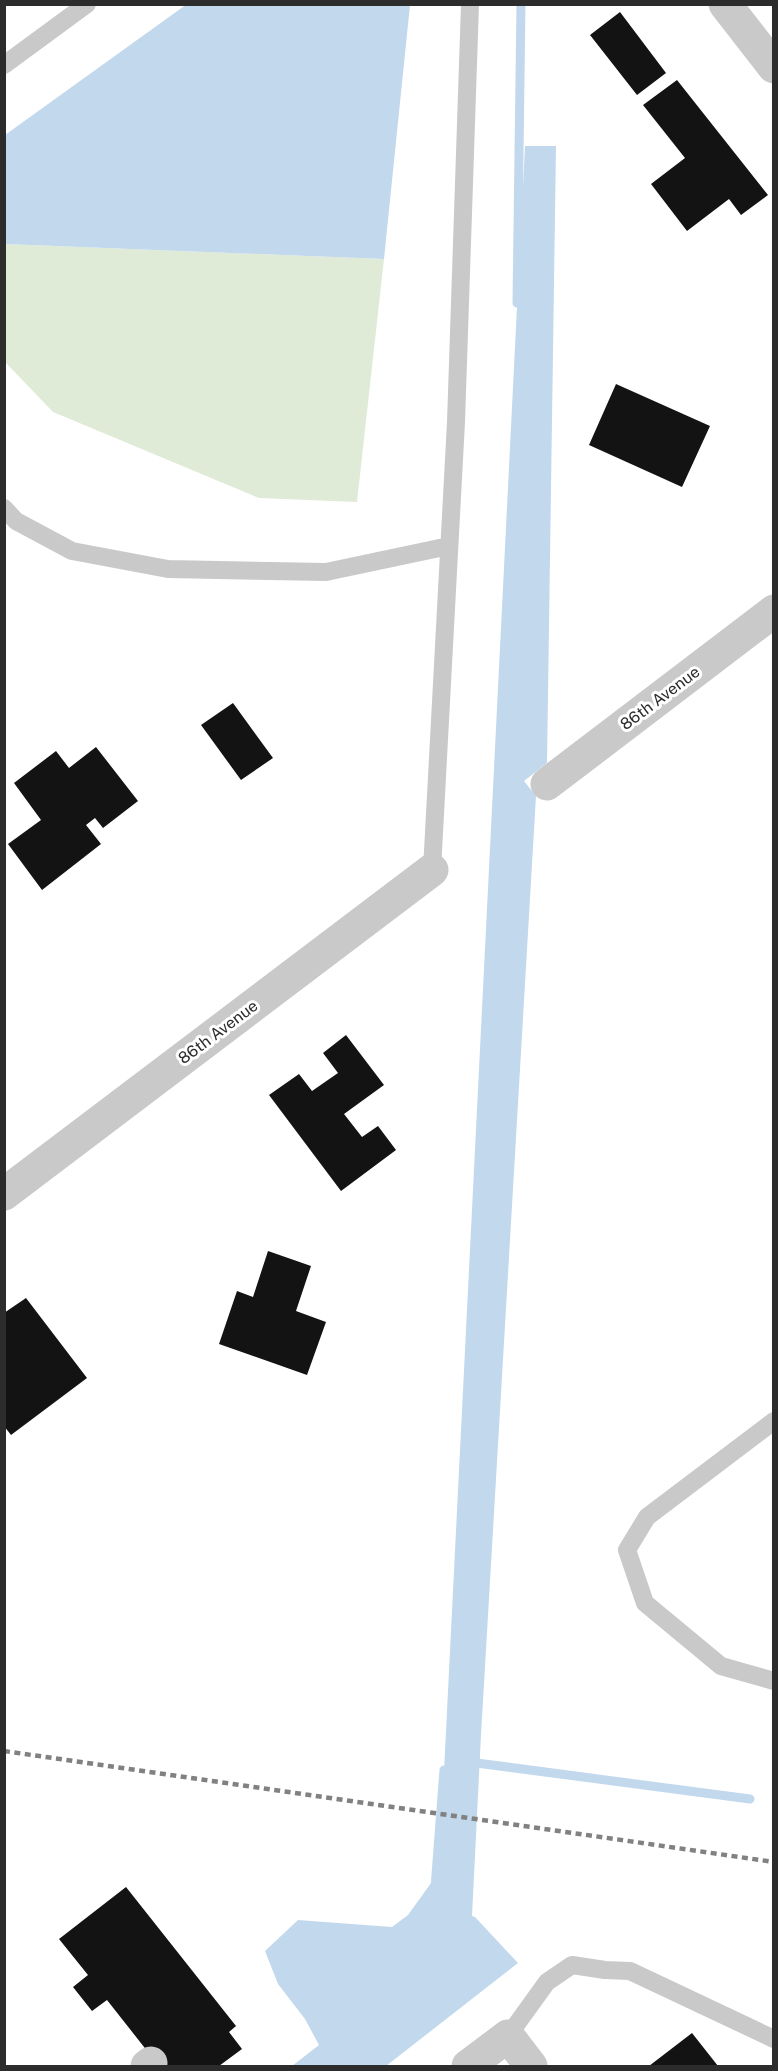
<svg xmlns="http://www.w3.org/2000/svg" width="778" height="2071" font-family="'Public Sans',sans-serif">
<rect width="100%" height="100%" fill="#fff"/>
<path fill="#e0ebd7" d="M 5,244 L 384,259 L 357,502 L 259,498 L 53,412 L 5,362 Z"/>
<path fill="#c2d8ed" d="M 187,4 L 410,5 L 384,259 L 5,244 L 5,135 Z
M 525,146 L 556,146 L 547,763 L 524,781 L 536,796 L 481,1735 L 472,1916 L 475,1917 L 518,1963 L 386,2066 L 292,2066 L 319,2045 L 305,2019 L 278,1984 L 265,1951 L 298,1920 L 392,1927 L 408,1915 L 439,1872 Z"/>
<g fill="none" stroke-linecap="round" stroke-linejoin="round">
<path stroke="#c2d8ed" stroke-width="9" d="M 517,303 L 521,4
M 469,1762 L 750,1799
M 435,1888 L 444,1770"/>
</g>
<path fill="#131313" d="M 620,12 L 666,73 L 637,95 L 590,35 Z
M 677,80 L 768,195 L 741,215 L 729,199 L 687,231 L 651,184 L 685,158 L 643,105 Z
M 616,384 L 710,426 L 682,487 L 589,445 Z
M 233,703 L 273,758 L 241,780 L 201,725 Z
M 96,747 L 138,801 L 103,828 L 95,818 L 86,825 L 101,844 L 42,890 L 8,844 L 41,820 L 14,783 L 56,751 L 69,768 Z
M 346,1035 L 384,1085 L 344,1114 L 362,1137 L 378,1126 L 396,1150 L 341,1191 L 269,1095 L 299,1074 L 312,1091 L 338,1073 L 323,1053 Z
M 268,1251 L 311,1266 L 296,1311 L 326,1322 L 307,1375 L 219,1344 L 237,1291 L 253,1297 Z
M 26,1298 L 87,1378 L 11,1435 L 4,1426 L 4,1313 Z
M 126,1887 L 236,2026 L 229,2032 L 242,2049 L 219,2066 L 159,2066 L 107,2000 L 92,2011 L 73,1987 L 88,1975 L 59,1939 Z
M 692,2033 L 718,2066 L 649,2066 Z"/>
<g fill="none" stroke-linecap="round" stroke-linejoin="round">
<path stroke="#c9c9c9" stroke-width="18" d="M 4,65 L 87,4
M 4,508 L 16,521 L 72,551 L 168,569 L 326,572 L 449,546
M 432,870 L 456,422 L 470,4
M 774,1421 L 647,1517 L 627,1550 L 645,1603 L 721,1666 L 774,1681
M 508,2036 L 547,1982 L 572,1965 L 605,1970 L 630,1971 L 774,2039"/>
<path stroke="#c9c9c9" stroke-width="33" d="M 725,4 L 774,67
M 547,784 L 774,611
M 4,1194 L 432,870
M 147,2066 L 151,2063
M 468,2066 L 508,2036 L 531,2066"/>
<path stroke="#818181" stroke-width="4.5" stroke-dasharray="6 4.5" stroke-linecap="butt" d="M 4,1751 L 774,1862"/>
</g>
<g text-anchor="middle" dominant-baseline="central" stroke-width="6" stroke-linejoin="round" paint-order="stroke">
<g font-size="16" fill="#2c2c2c" stroke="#fff">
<text transform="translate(660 698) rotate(-37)">86th Avenue</text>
<text transform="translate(218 1032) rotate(-37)">86th Avenue</text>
</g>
</g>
<rect width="778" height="2071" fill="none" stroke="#2c2c2c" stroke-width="12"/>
</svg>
